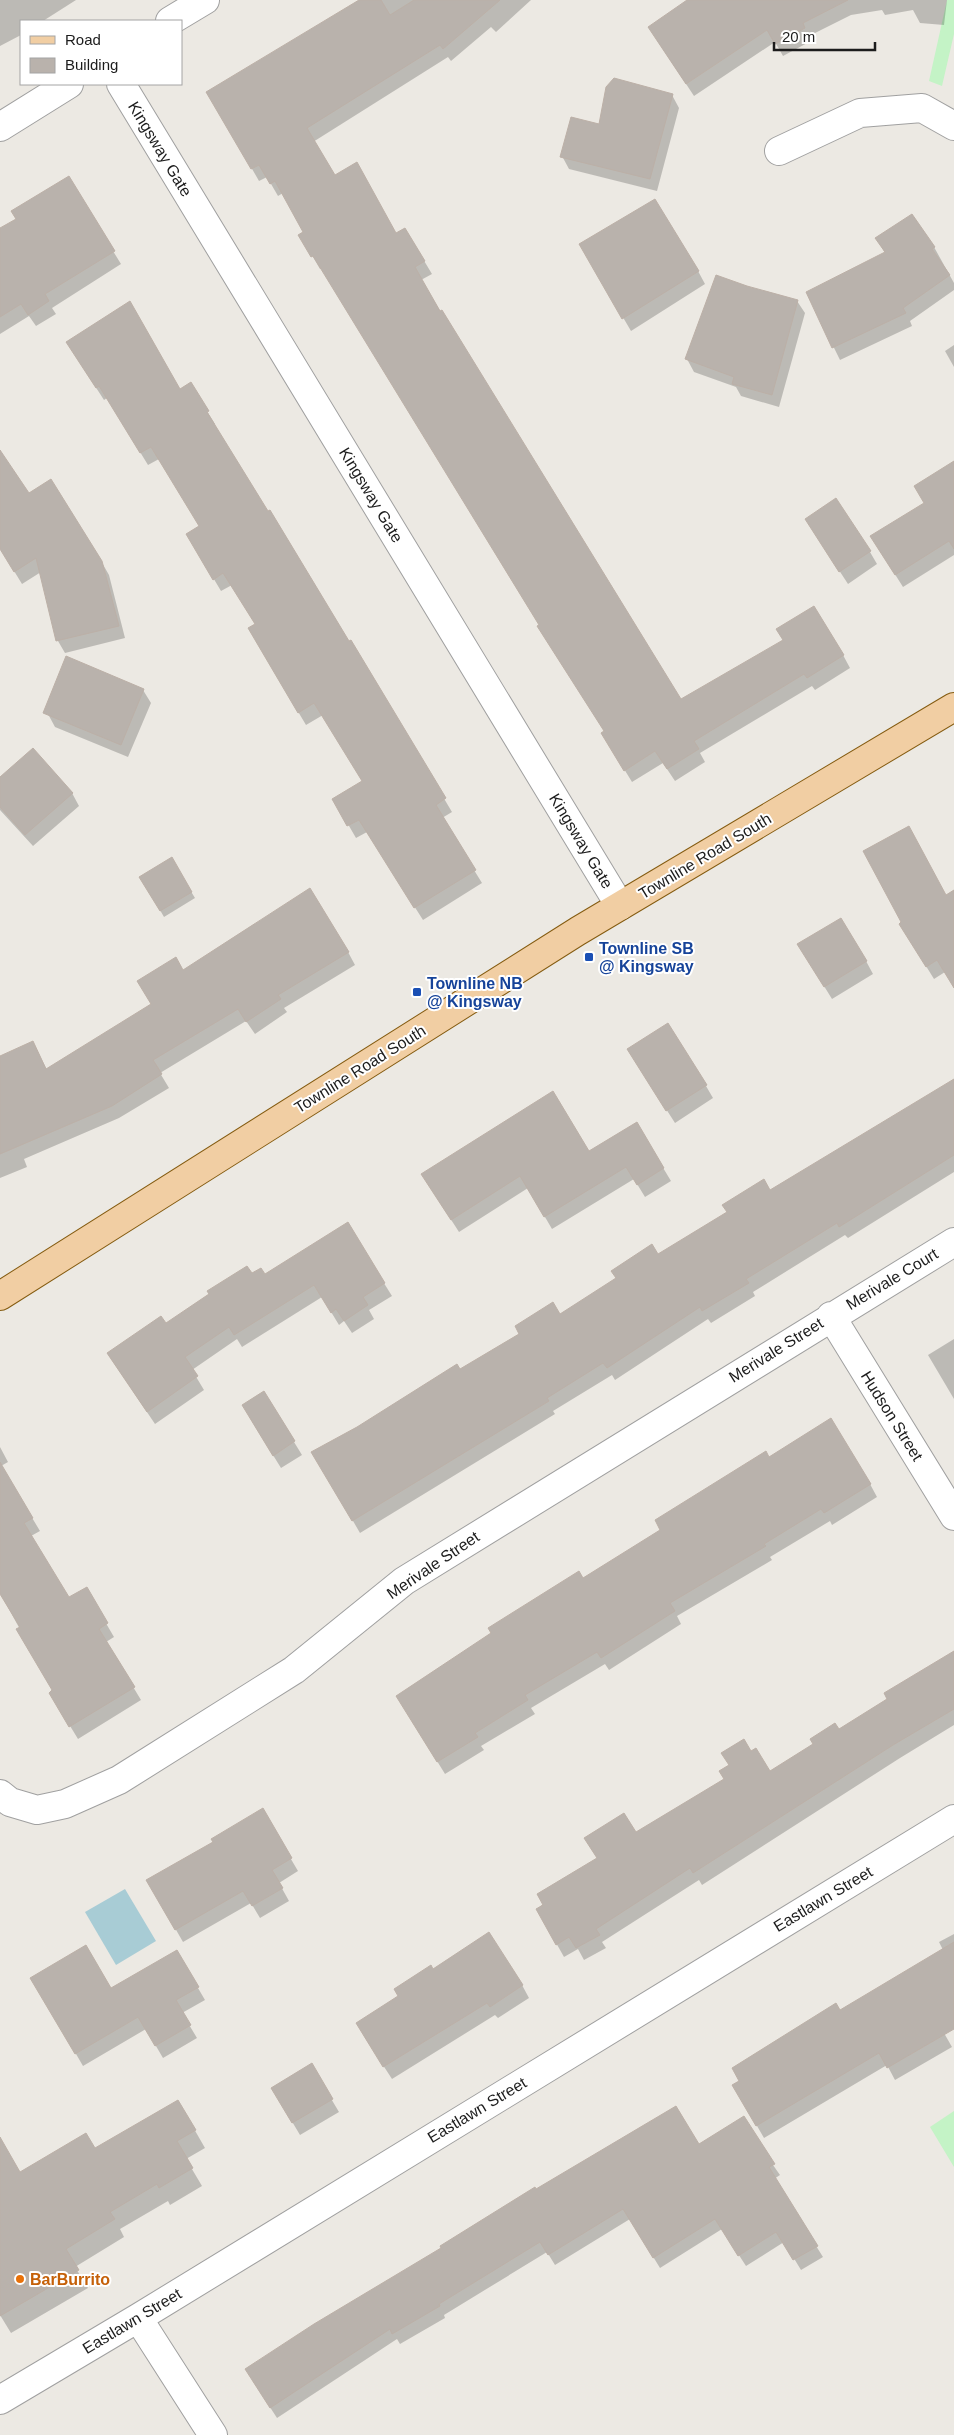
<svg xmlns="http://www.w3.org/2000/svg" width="954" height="2435" font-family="Helvetica,sans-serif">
<rect width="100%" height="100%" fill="#ece9e3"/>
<path fill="#c4f3c6" d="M 947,0 L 954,0 L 954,34 L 942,86 L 929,81 Z
M 954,2111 L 954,2167 L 930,2127 Z"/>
<path fill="#a8ccd5" d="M 125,1889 L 156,1941 L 116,1965 L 85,1912 Z"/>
<path fill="#0003" d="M 0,0 L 76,0 L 43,21 L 21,21 L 21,35 L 0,46 Z
M 360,0 L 531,0 L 496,32 L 491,27 L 451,61 L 448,57 L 313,142 L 334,176 L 396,235 L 405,229 L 432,274 L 421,280 L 681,701 L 843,655 L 850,668 L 815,690 L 812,686 L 700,753 L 705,762 L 675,781 L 663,763 L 632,782 L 610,746 L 609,735 L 322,268 L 320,269 L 300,235 L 305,232 L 283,193 L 278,196 L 267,177 L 259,181 L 208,93 Z
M 690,0 L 947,0 L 944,25 L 920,23 L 913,10 L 885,15 L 882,10 L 851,15 L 809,36 L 811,41 L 783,56 L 775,42 L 694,96 L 657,40 Z
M 672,95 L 679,108 L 657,191 L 569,169 L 562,156 L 600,126 Z
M 68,178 L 121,264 L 52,308 L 56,314 L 36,326 L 29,316 L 0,334 L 0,230 L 17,219 Z
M 877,239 L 934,247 L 954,283 L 954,290 L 910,321 L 912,326 L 840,360 L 807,293 L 885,253 Z
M 580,244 L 698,271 L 705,284 L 631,331 Z
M 747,287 L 797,301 L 805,313 L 779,407 L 741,396 L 736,387 L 694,372 L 687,359 Z
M 954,345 L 954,367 L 945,351 Z
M 75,355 L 179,390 L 190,384 L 215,424 L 213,425 L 349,643 L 351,642 L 452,812 L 442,818 L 482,883 L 423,920 L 367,832 L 356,838 L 334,800 L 363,782 L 323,715 L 306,725 L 249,629 L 256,625 L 232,585 L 221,591 L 187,534 L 201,526 L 159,459 L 148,465 L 107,398 L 104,400 Z
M 0,453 L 28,495 L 101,561 L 109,575 L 125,638 L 65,653 L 58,641 L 41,572 L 22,584 L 0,548 Z
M 954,462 L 954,555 L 903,587 L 879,549 L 926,504 Z
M 814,532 L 870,552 L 877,564 L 848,584 Z
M 143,690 L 151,703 L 128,757 L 55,727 L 48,714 Z
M 0,779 L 72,793 L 79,806 L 33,846 L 0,810 Z
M 171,859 L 195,898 L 164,917 L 141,877 Z
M 946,896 L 954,907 L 954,987 L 945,972 L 934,979 L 908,937 Z
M 348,952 L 355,965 L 284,1008 L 287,1012 L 255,1034 L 246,1021 L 160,1073 L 169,1088 L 119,1118 L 24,1159 L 27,1167 L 0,1178 L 0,1057 L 33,1042 L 47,1070 L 152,1005 L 183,971 Z
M 806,957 L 866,961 L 873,974 L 832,999 Z
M 636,1062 L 706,1086 L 713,1098 L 675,1123 Z
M 954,1081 L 954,1172 L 848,1238 L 845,1235 L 753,1292 L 755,1296 L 711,1323 L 708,1319 L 615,1380 L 612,1375 L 553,1411 L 555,1414 L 360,1533 L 313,1452 L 560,1316 Z
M 636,1123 L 671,1181 L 645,1197 L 634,1179 L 552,1229 L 528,1188 L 459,1232 L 430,1187 L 589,1152 Z
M 347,1224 L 392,1296 L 369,1310 L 374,1319 L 352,1333 L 344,1321 L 339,1325 L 322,1297 L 242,1347 L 237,1339 L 192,1370 L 204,1390 L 155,1424 L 108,1354 L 166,1324 L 251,1275 L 264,1276 Z
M 954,1339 L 954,1399 L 928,1355 Z
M 264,1393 L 302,1455 L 281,1468 L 250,1418 Z
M 0,1447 L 8,1462 L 1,1466 L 40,1531 L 31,1536 L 69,1599 L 86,1589 L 114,1637 L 106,1642 L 141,1700 L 78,1739 L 50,1693 L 54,1691 L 0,1593 Z
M 768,1458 L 870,1484 L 877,1497 L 832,1525 L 830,1521 L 770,1557 L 772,1560 L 677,1616 L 681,1624 L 609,1670 L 605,1664 L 531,1708 L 535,1714 L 481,1746 L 484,1750 L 445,1774 L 405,1709 L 583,1579 L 662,1530 Z
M 954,1655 L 954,1725 L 900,1758 L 702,1885 L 699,1880 L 602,1942 L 606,1948 L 584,1960 L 578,1949 L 564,1957 L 537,1909 L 598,1859 L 725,1780 L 751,1753 L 770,1773 L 889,1699 Z
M 262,1810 L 298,1871 L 279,1883 L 289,1901 L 260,1918 L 251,1903 L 183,1942 L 148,1881 L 214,1842 Z
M 954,1934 L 954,2000 L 932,2012 L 952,2047 L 895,2080 L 887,2065 L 764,2138 L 734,2086 L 840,2011 L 943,1950 L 939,1942 Z
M 177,1952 L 205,2000 L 182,2013 L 197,2038 L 163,2058 L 146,2029 L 83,2066 L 32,1978 L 111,1990 Z
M 433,1970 L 522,1985 L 529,1998 L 498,2018 L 495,2015 L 392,2079 L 364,2036 Z
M 311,2065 L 339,2112 L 300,2135 L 272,2088 Z
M 178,2101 L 205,2148 L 186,2159 L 202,2186 L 170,2205 L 168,2201 L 120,2229 L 124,2237 L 75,2267 L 88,2288 L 11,2333 L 0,2315 L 0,2151 L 20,2173 L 94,2150 Z
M 698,2146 L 773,2165 L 780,2175 L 774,2179 L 823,2257 L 801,2270 L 784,2242 L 746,2266 L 722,2229 L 660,2268 L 630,2219 L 555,2265 L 547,2252 L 444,2315 L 445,2318 L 400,2344 L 397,2339 L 277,2418 L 253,2381 L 536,2191 Z"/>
<path fill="#b9b2ac" stroke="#bcb0a7" d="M 359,0 L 381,0 L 390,15 L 414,0 L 500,0 L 443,49 L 440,45 L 307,128 L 335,175 L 357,162 L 396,233 L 405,228 L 425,261 L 415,267 L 440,311 L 442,310 L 681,699 L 783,640 L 776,629 L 814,606 L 844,655 L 807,678 L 804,674 L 694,741 L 699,749 L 667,769 L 655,751 L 624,771 L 601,733 L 604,731 L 537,626 L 539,625 L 313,256 L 311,257 L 298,235 L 303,232 L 275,181 L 270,184 L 259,165 L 251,169 L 206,92 Z
M 687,0 L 848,0 L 803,23 L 805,28 L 775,44 L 767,30 L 686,84 L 648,27 Z
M 614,78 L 673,94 L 650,179 L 560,157 L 571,117 L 599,124 L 606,87 Z
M 69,176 L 115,251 L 45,294 L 49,301 L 28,315 L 21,304 L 0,317 L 0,228 L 16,219 L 11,211 Z
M 655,199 L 699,271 L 622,319 L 579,244 Z
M 912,214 L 935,247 L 932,249 L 950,275 L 903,308 L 906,313 L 832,348 L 806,292 L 885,252 L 875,238 Z
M 716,275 L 747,286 L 798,300 L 772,395 L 732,384 L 734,377 L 685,359 Z
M 130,301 L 180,389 L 191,382 L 209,411 L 207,412 L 268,511 L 270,510 L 349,641 L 351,640 L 446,798 L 436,805 L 476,870 L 414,908 L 359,820 L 347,826 L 332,799 L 362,781 L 314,703 L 298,713 L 248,628 L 255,624 L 223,573 L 213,580 L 186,534 L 199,526 L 151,447 L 140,453 L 99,386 L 96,388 L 66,342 Z
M 0,450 L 29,493 L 51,479 L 102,561 L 119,626 L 56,641 L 36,558 L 14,572 L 0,549 Z
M 954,461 L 954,549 L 949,541 L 895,575 L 870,536 L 924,503 L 914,486 Z
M 836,498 L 871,551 L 839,572 L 805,519 Z
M 66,656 L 144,689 L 121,745 L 43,713 Z
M 33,748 L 73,793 L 25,835 L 0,807 L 0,777 Z
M 909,826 L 946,895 L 954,890 L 954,988 L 937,960 L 926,967 L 899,924 L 901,922 L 863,851 Z
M 172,857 L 192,892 L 160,911 L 139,877 Z
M 310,888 L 349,952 L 278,995 L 281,999 L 246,1022 L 238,1009 L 153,1060 L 162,1074 L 112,1106 L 0,1154 L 0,1056 L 33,1041 L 46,1069 L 151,1004 L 137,981 L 176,957 L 183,970 Z
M 841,918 L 867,961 L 824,987 L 797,944 Z
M 668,1023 L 707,1085 L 666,1111 L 627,1049 Z
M 954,1079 L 954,1155 L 839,1227 L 837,1223 L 746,1279 L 749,1283 L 702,1311 L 700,1307 L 607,1368 L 603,1363 L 547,1398 L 549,1401 L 352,1521 L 311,1452 L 357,1427 L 457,1364 L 460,1369 L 519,1334 L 515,1326 L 553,1302 L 560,1314 L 616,1278 L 611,1271 L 652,1244 L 658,1254 L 727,1212 L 722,1205 L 764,1179 L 770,1190 Z
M 553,1091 L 589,1151 L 637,1122 L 664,1168 L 637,1185 L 626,1167 L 544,1217 L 520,1176 L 451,1220 L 421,1174 Z
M 348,1222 L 385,1283 L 363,1297 L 368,1305 L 344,1321 L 336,1309 L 331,1313 L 314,1285 L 234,1335 L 229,1327 L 185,1357 L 198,1376 L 147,1412 L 107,1353 L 161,1316 L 166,1323 L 209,1294 L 207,1291 L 247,1266 L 252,1273 L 261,1268 L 265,1274 Z
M 264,1391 L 295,1441 L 273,1456 L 242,1405 Z
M 831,1418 L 871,1484 L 824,1513 L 821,1509 L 764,1544 L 766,1546 L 670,1603 L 675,1611 L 601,1658 L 597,1652 L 525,1695 L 528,1700 L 475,1733 L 478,1737 L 437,1762 L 396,1696 L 491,1633 L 488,1628 L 579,1571 L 583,1578 L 660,1530 L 655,1520 L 766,1451 L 769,1457 Z
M 0,1462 L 33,1518 L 24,1523 L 69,1597 L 87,1587 L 108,1623 L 99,1629 L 135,1687 L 69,1727 L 49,1693 L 52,1690 L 16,1629 L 20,1627 L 0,1594 Z
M 954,1651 L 954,1709 L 893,1745 L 693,1873 L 690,1868 L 596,1929 L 600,1935 L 576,1948 L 569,1937 L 556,1945 L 536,1909 L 543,1905 L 537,1894 L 597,1858 L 584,1838 L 624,1813 L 636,1832 L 724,1779 L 719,1771 L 729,1765 L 721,1753 L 744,1739 L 751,1751 L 756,1748 L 770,1771 L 813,1744 L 810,1739 L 835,1723 L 839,1729 L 887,1699 L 884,1693 Z
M 263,1808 L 292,1858 L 272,1870 L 283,1888 L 252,1906 L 243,1891 L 175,1930 L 146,1880 L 213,1842 L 211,1839 Z
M 489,1932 L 523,1985 L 490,2007 L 487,2003 L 383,2067 L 356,2023 L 398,1996 L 394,1989 L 431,1965 L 433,1969 Z
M 954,1942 L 954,2029 L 887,2068 L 879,2053 L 756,2126 L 732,2085 L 739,2081 L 732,2068 L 836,2003 L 840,2010 Z
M 86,1945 L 111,1988 L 177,1950 L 199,1987 L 176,2000 L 191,2025 L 155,2046 L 138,2017 L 75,2054 L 30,1978 Z
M 312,2063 L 333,2099 L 292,2123 L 271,2088 Z
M 178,2100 L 196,2130 L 177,2141 L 193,2168 L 159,2188 L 157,2184 L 110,2212 L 115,2219 L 66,2249 L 79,2270 L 0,2316 L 0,2137 L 20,2172 L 86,2133 L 95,2148 Z
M 676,2106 L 699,2144 L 744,2116 L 775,2164 L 769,2167 L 818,2246 L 793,2260 L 776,2232 L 738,2256 L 715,2219 L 653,2258 L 623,2209 L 548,2255 L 540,2242 L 439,2304 L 440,2306 L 392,2334 L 390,2329 L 270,2408 L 245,2369 L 314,2324 L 441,2248 L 440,2246 L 535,2187 L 536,2189 Z"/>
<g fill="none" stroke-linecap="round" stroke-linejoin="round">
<defs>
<path id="minor" d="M 170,21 L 205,0
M 121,84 L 620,906
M 0,127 L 69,84
M 779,151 L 860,113 L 922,108 L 954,126
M 831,1316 L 954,1516
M 0,1794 L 10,1802 L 37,1810 L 65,1804 L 119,1780 L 294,1670 L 404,1581 L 954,1242
M 138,2318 L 213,2435
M 0,2400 L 138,2318 L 954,1819"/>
<path id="major" d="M 0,1296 L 578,931 L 954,707"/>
</defs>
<use href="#minor" stroke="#a0a0a0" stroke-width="30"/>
<use href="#major" stroke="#845b10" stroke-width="30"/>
<use href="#minor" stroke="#fff" stroke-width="28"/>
<use href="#major" stroke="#f1cea3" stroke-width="28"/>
</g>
<g fill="#1a4fb4" stroke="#fff" stroke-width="2">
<rect x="584" y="952" width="10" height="10" rx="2.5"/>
<rect x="412" y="987" width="10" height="10" rx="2.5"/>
</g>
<circle fill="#e8710a" stroke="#fff" stroke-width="2" cx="20" cy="2279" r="5"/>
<g text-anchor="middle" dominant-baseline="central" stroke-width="4" stroke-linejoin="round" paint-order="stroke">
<g font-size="16" fill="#1c1c1c" stroke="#fff">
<text transform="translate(160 149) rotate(59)">Kingsway Gate</text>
<text transform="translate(371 495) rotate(59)">Kingsway Gate</text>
<text transform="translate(581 841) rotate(59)">Kingsway Gate</text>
<text transform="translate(705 856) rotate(-31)">Townline Road South</text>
<text transform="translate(360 1069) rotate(-32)">Townline Road South</text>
<text transform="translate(892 1279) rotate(-31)">Merivale Court</text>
<text transform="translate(776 1350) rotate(-32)">Merivale Street</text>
<text transform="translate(892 1416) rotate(58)">Hudson Street</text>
<text transform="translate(433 1565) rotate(-34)">Merivale Street</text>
<text transform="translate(823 1899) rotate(-31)">Eastlawn Street</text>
<text transform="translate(477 2110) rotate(-31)">Eastlawn Street</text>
<text transform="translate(132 2321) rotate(-31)">Eastlawn Street</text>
</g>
<g font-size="16" font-weight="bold" fill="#164399" stroke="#fff" text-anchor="start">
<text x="599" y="948">Townline SB<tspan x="599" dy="18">@ Kingsway</tspan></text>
<text x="427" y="983">Townline NB<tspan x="427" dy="18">@ Kingsway</tspan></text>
</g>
<g font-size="16" font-weight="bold" fill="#c56008" stroke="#fff" text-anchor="start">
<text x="30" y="2279">BarBurrito</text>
</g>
</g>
<rect x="20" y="20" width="162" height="65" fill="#ffffff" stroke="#a4a4a4"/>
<rect x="30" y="36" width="25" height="8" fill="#f1cea3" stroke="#a4a4a4"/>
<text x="65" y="45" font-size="15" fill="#1c1c1c">Road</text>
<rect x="30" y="58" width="25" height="15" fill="#b9b2ac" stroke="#a4a4a4"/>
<text x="65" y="70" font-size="15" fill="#1c1c1c">Building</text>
<path d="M774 42v8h101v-8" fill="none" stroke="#1c1c1c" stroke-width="2.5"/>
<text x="782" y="42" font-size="15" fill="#1c1c1c" stroke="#ffffff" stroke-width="4" paint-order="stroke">20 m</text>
</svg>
